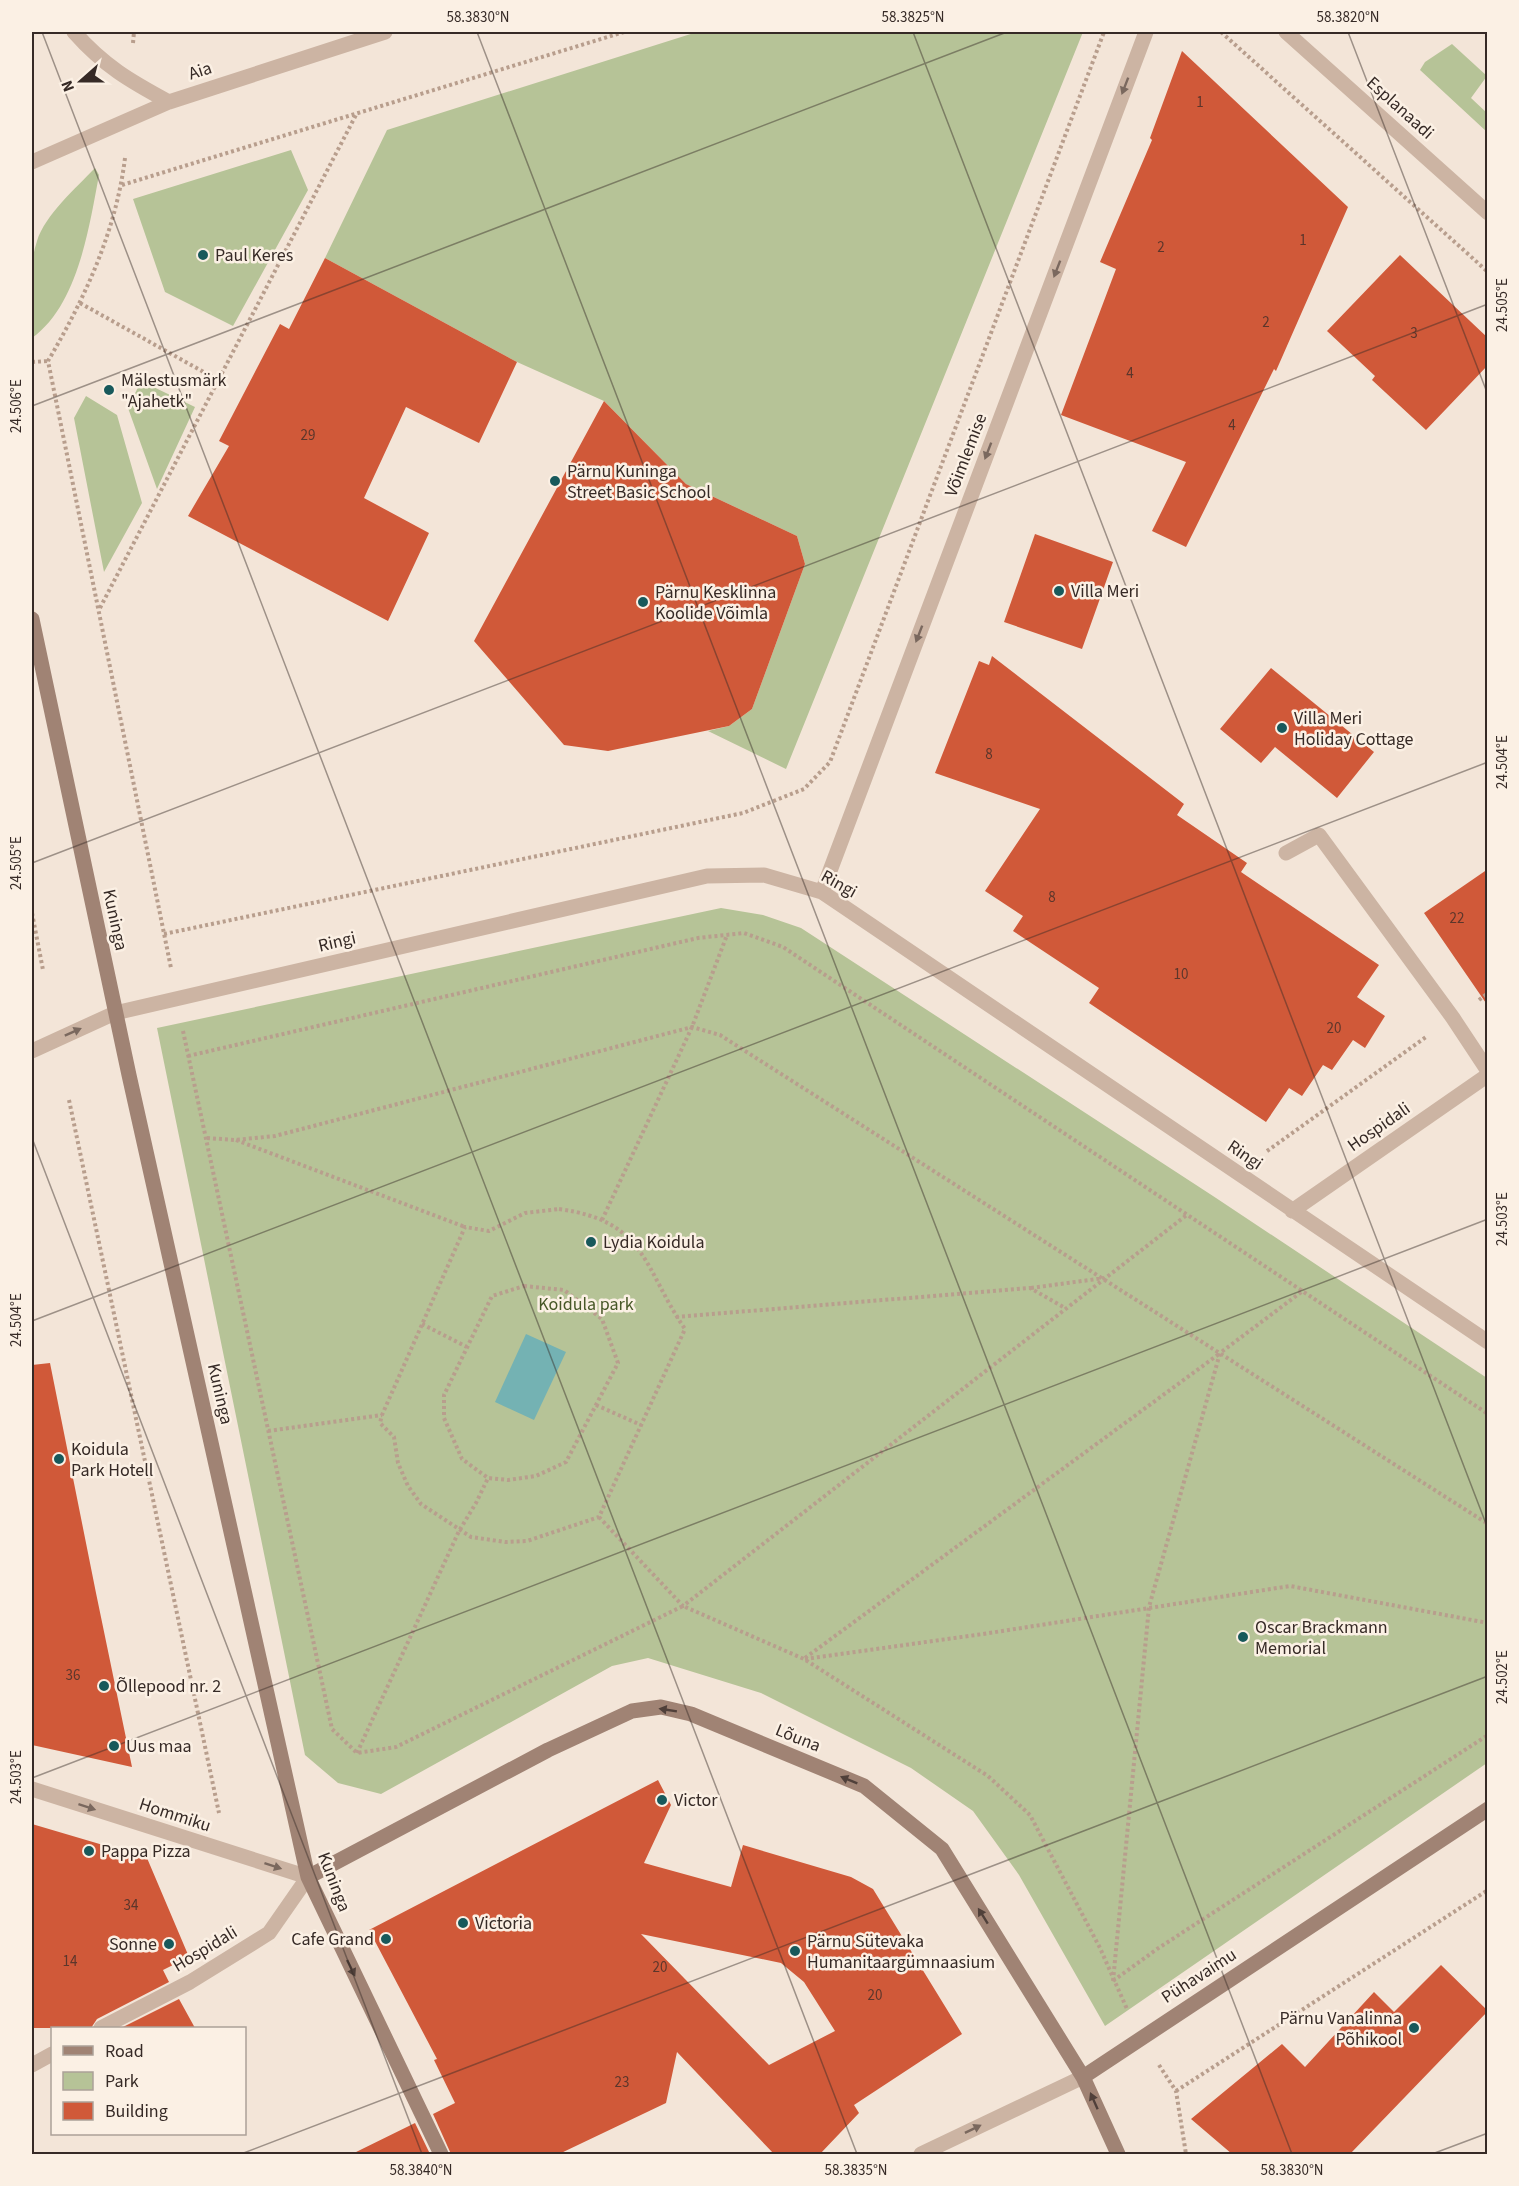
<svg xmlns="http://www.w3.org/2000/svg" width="1519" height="2186" font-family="'Source Sans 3',sans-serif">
<rect width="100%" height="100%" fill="#f3e5d8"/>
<path fill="#b6c397" d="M 697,32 L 1083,32 L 786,769 L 708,731 L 729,726 L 752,709 L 805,564 L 797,536 L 686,484 L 604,401 L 517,362 L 325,258 L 387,130 Z
M 1452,44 L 1487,76 L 1471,98 L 1487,113 L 1487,132 L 1420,70 L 1425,62 Z
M 291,150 L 308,190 L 233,326 L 165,292 L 133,199 Z
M 95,168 L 99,175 C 89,228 78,305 32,338 C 31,307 27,271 37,241 C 45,215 76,188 95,168 Z
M 141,381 L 195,407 L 157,489 L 128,408 Z
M 86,396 L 117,415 L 142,503 L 104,572 L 74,418 Z
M 721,908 L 763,915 L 801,928 L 1213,1196 L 1487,1378 L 1487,1763 L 1105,2026 L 1019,1875 L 973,1811 L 911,1768 L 761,1693 L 648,1658 L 612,1666 L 381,1794 L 338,1783 L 305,1755 L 157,1028 Z"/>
<path fill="#74b2b3" d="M 526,1334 L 566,1352 L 534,1420 L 495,1402 Z"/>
<path fill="#d05939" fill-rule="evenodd" d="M 1182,51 L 1348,207 L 1276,371 L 1274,369 L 1186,547 L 1152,531 L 1186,462 L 1061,415 L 1116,269 L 1100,262 L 1152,140 L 1150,138 Z
M 1400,255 L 1488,338 L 1488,365 L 1426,430 L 1372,380 L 1375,376 L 1327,331 Z
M 325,258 L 517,362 L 479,443 L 406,407 L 364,498 L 429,533 L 388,621 L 188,516 L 229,446 L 219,441 L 280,324 L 289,329 Z
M 604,401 L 686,484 L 797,536 L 805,564 L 752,709 L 729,726 L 608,751 L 564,745 L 474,641 Z
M 1035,534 L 1113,562 L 1082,649 L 1004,622 Z
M 992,656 L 1184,804 L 1177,815 L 1247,863 L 1241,872 L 1379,965 L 1357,997 L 1385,1016 L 1365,1048 L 1353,1040 L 1332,1070 L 1323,1065 L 1302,1096 L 1289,1088 L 1266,1122 L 1089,1003 L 1099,988 L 1013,931 L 1023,916 L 985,891 L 1040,809 L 935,773 L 979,661 L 989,665 Z
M 1271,668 L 1374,752 L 1337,798 L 1275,747 L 1261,763 L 1220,729 Z
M 1488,869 L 1488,1006 L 1424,913 Z
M 50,1363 L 96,1593 L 132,1767 L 32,1745 L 32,1365 Z
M 658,1780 L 671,1805 L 644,1863 L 731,1887 L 743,1845 L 851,1877 L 873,1889 L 962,2034 L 854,2105 L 859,2113 L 820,2154 L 774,2154 L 677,2052 L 666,2103 L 559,2154 L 451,2154 L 433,2114 L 455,2103 L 434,2060 L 437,2059 L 369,1930 ZM 641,1934 L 781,1963 L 804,1982 L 835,2031 L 769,2065 Z
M 32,1824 L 147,1858 L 189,1957 L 163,1970 L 169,1982 L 97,2019 L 91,2028 L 32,2028 Z
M 1441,1965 L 1488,2011 L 1350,2154 L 1232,2154 L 1191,2119 L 1282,2044 L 1305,2067 L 1374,1992 L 1394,2012 Z
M 179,1999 L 195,2028 L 121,2028 Z
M 415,2123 L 430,2154 L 352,2154 Z"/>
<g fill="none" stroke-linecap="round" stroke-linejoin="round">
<path stroke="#b89e8d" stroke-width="4" stroke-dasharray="3 3" stroke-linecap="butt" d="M 1221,32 L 1488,272
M 133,43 L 134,32
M 125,158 C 116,231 85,298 48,361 L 171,968
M 122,185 L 624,32
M 80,303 L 218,380
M 32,362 L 48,361
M 100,608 L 357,113
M 32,913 L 43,970
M 164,934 L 743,813 L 804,789 L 830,762 L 1104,32
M 1479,1000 L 1488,993
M 183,1031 L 332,1729 L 357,1753 L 396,1747 L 683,1606 L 804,1659 L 988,1776 L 1030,1815 L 1100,1948 L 1127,2009
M 188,1056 L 698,938 L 744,933 L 783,947 L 1488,1414
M 69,1100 L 219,1813
M 207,1138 L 235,1140 L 275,1136 L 692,1027 L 720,1035 L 1488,1524
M 236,1140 L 465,1227
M 1267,1151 L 1426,1037
M 559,1209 C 647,1221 643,1268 685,1329 L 599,1517 L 527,1541 L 505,1542 L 471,1537 L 421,1504 L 408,1486 L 398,1463 L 394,1437 L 380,1423 L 382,1415 L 465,1227 L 489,1231 L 525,1213 Z
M 602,1220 L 692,1027 L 727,935
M 524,1286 L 564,1290 L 602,1319 L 618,1363 L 566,1462 L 536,1476 L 508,1480 L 488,1478 L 462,1459 L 444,1418 L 444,1395 L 492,1296 Z
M 1031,1288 L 1104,1278
M 676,1317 L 1030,1288 L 1065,1308
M 422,1324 L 467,1347
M 596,1405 L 641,1425
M 268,1431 L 382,1415
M 599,1517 L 683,1606 L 1188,1214
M 805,1658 L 1219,1354
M 805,1659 L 983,1634 L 1290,1586 L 1488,1623
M 357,1753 L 459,1531 L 476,1503 L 488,1478
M 1113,1981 L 1149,1607 L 1220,1353 L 1304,1290
M 1113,1981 L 1157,1949 L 1488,1735
M 1159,2065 L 1176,2091 L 1186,2154
M 1176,2091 L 1488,1890"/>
<path stroke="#ccb4a3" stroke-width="15" d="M 1286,853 L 1319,835 L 1453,1018 L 1488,1071"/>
<path stroke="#ccb4a3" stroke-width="15" d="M 74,32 C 104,66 130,81 169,102
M 1286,32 L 1488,213
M 32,162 L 169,102 L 385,32
M 822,892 L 1146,32
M 32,1051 L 115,1013 L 707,876 L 764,875 L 822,892 L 1488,1342
M 1292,1211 L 1488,1075
M 32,1789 L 308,1877 L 269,1933 L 190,1982 L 101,2028
M 32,2065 L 52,2054
M 921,2154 L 1083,2077"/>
<path stroke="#a08374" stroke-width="15" d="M 32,619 L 129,1075 L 308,1877 L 441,2154
M 308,1877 L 548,1750 L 632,1711 L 661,1707 L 691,1714 L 864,1786 L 942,1849 L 1083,2077 L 1118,2154
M 1083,2077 L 1488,1809"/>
</g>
<defs><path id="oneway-solid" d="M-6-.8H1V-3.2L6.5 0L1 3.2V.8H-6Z" transform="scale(1.5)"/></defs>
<g fill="#7a685e">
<use href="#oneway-solid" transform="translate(1125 86) rotate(111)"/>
<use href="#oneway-solid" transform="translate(1057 269) rotate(111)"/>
<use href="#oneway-solid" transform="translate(988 451) rotate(111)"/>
<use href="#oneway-solid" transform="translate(919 634) rotate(111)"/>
<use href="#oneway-solid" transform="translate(73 1032) rotate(-24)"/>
<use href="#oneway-solid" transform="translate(87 1807) rotate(18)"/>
<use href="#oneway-solid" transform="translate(273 1866) rotate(18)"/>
<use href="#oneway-solid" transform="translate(973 2129) rotate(-26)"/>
</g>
<g fill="#50403a">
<use href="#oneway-solid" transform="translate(668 1710) rotate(-171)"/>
<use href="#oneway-solid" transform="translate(849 1780) rotate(-158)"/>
<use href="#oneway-solid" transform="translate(983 1916) rotate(-122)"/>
<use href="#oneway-solid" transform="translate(351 1968) rotate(64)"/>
<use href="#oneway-solid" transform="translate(1094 2101) rotate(-114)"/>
</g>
<path fill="none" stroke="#362a26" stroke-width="1.5" stroke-opacity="0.45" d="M 42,32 L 857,2154M 477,32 L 1292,2154M 913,32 L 1488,1529M 1348,32 L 1488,395M 32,406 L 1007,32M 32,863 L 1488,304M 32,1138 L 422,2154M 32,1321 L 1488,762M 32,1778 L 1488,1219M 241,2154 L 1488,1676M 1432,2154 L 1488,2133"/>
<g fill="#18595b" stroke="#fbf0e4" stroke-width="2">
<circle cx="203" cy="255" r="6"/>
<circle cx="109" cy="390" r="6"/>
<circle cx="555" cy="481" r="6"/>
<circle cx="1059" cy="591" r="6"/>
<circle cx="643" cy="602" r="6"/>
<circle cx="1282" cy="728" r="6"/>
<circle cx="591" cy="1242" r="6"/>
<circle cx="59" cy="1459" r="6"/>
<circle cx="1243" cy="1637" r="6"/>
<circle cx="104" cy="1686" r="6"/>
<circle cx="114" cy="1746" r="6"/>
<circle cx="662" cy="1800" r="6"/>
<circle cx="89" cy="1851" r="6"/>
<circle cx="463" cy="1923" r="6"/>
<circle cx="386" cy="1939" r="6"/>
<circle cx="169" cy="1944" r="6"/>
<circle cx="795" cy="1951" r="6"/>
<circle cx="1414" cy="2028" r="6"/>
</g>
<g text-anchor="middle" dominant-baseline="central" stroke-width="5" stroke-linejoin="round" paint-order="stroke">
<g font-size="15" fill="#5c362b">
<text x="1200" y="102">1</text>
<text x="1303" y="240">1</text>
<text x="1161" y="247">2</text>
<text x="1266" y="322">2</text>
<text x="1414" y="333">3</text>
<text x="1130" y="373">4</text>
<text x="1232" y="425">4</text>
<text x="308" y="435">29</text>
<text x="989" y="754">8</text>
<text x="1052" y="897">8</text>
<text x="1457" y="918">22</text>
<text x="1181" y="974">10</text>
<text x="1334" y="1028">20</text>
<text x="73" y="1675">36</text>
<text x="131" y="1905">34</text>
<text x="70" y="1961">14</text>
<text x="660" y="1967">20</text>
<text x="875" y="1995">20</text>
<text x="622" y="2082">23</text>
</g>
<g font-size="18" fill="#362a26" stroke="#fbf0e4">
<text transform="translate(200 71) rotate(-18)">Aia</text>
<text transform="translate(1400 108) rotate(42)">Esplanaadi</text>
<text transform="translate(966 455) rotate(-69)">Võimlemise</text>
<text transform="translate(839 884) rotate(29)">Ringi</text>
<text transform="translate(115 920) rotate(78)">Kuninga</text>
<text transform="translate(337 942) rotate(-13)">Ringi</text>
<text transform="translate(1379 1127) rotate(-35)">Hospidali</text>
<text transform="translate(1245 1155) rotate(34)">Ringi</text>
<text transform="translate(220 1394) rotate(77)">Kuninga</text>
<text transform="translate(798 1738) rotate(22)">Lõuna</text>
<text transform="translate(175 1815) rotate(18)">Hommiku</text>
<text transform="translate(334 1882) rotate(69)">Kuninga</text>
<text transform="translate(205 1949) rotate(-31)">Hospidali</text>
<text transform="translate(1199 1976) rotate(-33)">Pühavaimu</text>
</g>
<g font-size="18" fill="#362a26" stroke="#fbf0e4" text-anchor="start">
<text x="215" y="255">Paul Keres</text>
<text x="121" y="380">Mälestusmärk<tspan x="121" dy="21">"Ajahetk"</tspan></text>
<text x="567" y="471">Pärnu Kuninga<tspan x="567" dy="21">Street Basic School</tspan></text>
<text x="1071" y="591">Villa Meri</text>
<text x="655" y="592">Pärnu Kesklinna<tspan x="655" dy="21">Koolide Võimla</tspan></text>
<text x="1294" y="718">Villa Meri<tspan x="1294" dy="21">Holiday Cottage</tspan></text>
<text x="603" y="1242">Lydia Koidula</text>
<text x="71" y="1449">Koidula<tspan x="71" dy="21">Park Hotell</tspan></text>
<text x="1255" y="1627">Oscar Brackmann<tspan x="1255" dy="21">Memorial</tspan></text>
<text x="116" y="1686">Õllepood nr. 2</text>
<text x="126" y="1746">Uus maa</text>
<text x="674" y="1800">Victor</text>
<text x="101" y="1851">Pappa Pizza</text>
<text x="475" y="1923">Victoria</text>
<text x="374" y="1939" text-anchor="end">Cafe Grand</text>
<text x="807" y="1941">Pärnu Sütevaka<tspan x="807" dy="21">Humanitaargümnaasium</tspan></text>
<text x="157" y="1944" text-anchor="end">Sonne</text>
<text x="1402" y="2018" text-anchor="end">Pärnu Vanalinna<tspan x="1402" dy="21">Põhikool</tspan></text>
</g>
<g font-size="18" fill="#475727" stroke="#fbf0e4">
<text x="586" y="1304">Koidula park</text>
</g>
</g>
<rect width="1519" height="2186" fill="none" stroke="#fbf0e4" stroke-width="66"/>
<rect x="51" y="2027" width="195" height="108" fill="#fbf0e4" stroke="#aca198" stroke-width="1.5"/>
<rect x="63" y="2046" width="30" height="9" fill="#a08374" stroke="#aca198" stroke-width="1.5"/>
<text x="105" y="2057" font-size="18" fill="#362a26">Road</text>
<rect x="63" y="2072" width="30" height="18" fill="#b6c397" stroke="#aca198" stroke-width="1.5"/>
<text x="105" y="2087" font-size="18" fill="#362a26">Park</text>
<rect x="63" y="2102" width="30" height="18" fill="#d05939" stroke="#aca198" stroke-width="1.5"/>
<text x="105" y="2117" font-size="18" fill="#362a26">Building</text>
<g transform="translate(81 81) rotate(249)" stroke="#fbf0e4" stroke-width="4.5" paint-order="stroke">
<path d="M0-4.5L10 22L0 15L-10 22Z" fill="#362a26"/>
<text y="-9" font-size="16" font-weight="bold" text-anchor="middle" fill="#362a26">N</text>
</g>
<rect x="33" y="33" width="1453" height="2120" fill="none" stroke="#362a26" stroke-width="2"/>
<g font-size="15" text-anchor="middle" fill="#362a26">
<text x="478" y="22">58.3830°N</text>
<text x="913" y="22">58.3825°N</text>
<text x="1348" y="22">58.3820°N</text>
<text transform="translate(1502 305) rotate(-90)" y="5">24.505°E</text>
<text transform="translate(16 406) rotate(-90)" y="5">24.506°E</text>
<text transform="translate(1502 762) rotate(-90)" y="5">24.504°E</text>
<text transform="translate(16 863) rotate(-90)" y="5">24.505°E</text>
<text transform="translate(1502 1219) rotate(-90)" y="5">24.503°E</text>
<text transform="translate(16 1320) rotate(-90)" y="5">24.504°E</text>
<text transform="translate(1502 1677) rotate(-90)" y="5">24.502°E</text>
<text transform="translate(16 1777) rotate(-90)" y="5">24.503°E</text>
<text x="421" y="2175">58.3840°N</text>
<text x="856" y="2175">58.3835°N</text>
<text x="1292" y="2175">58.3830°N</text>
</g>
</svg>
